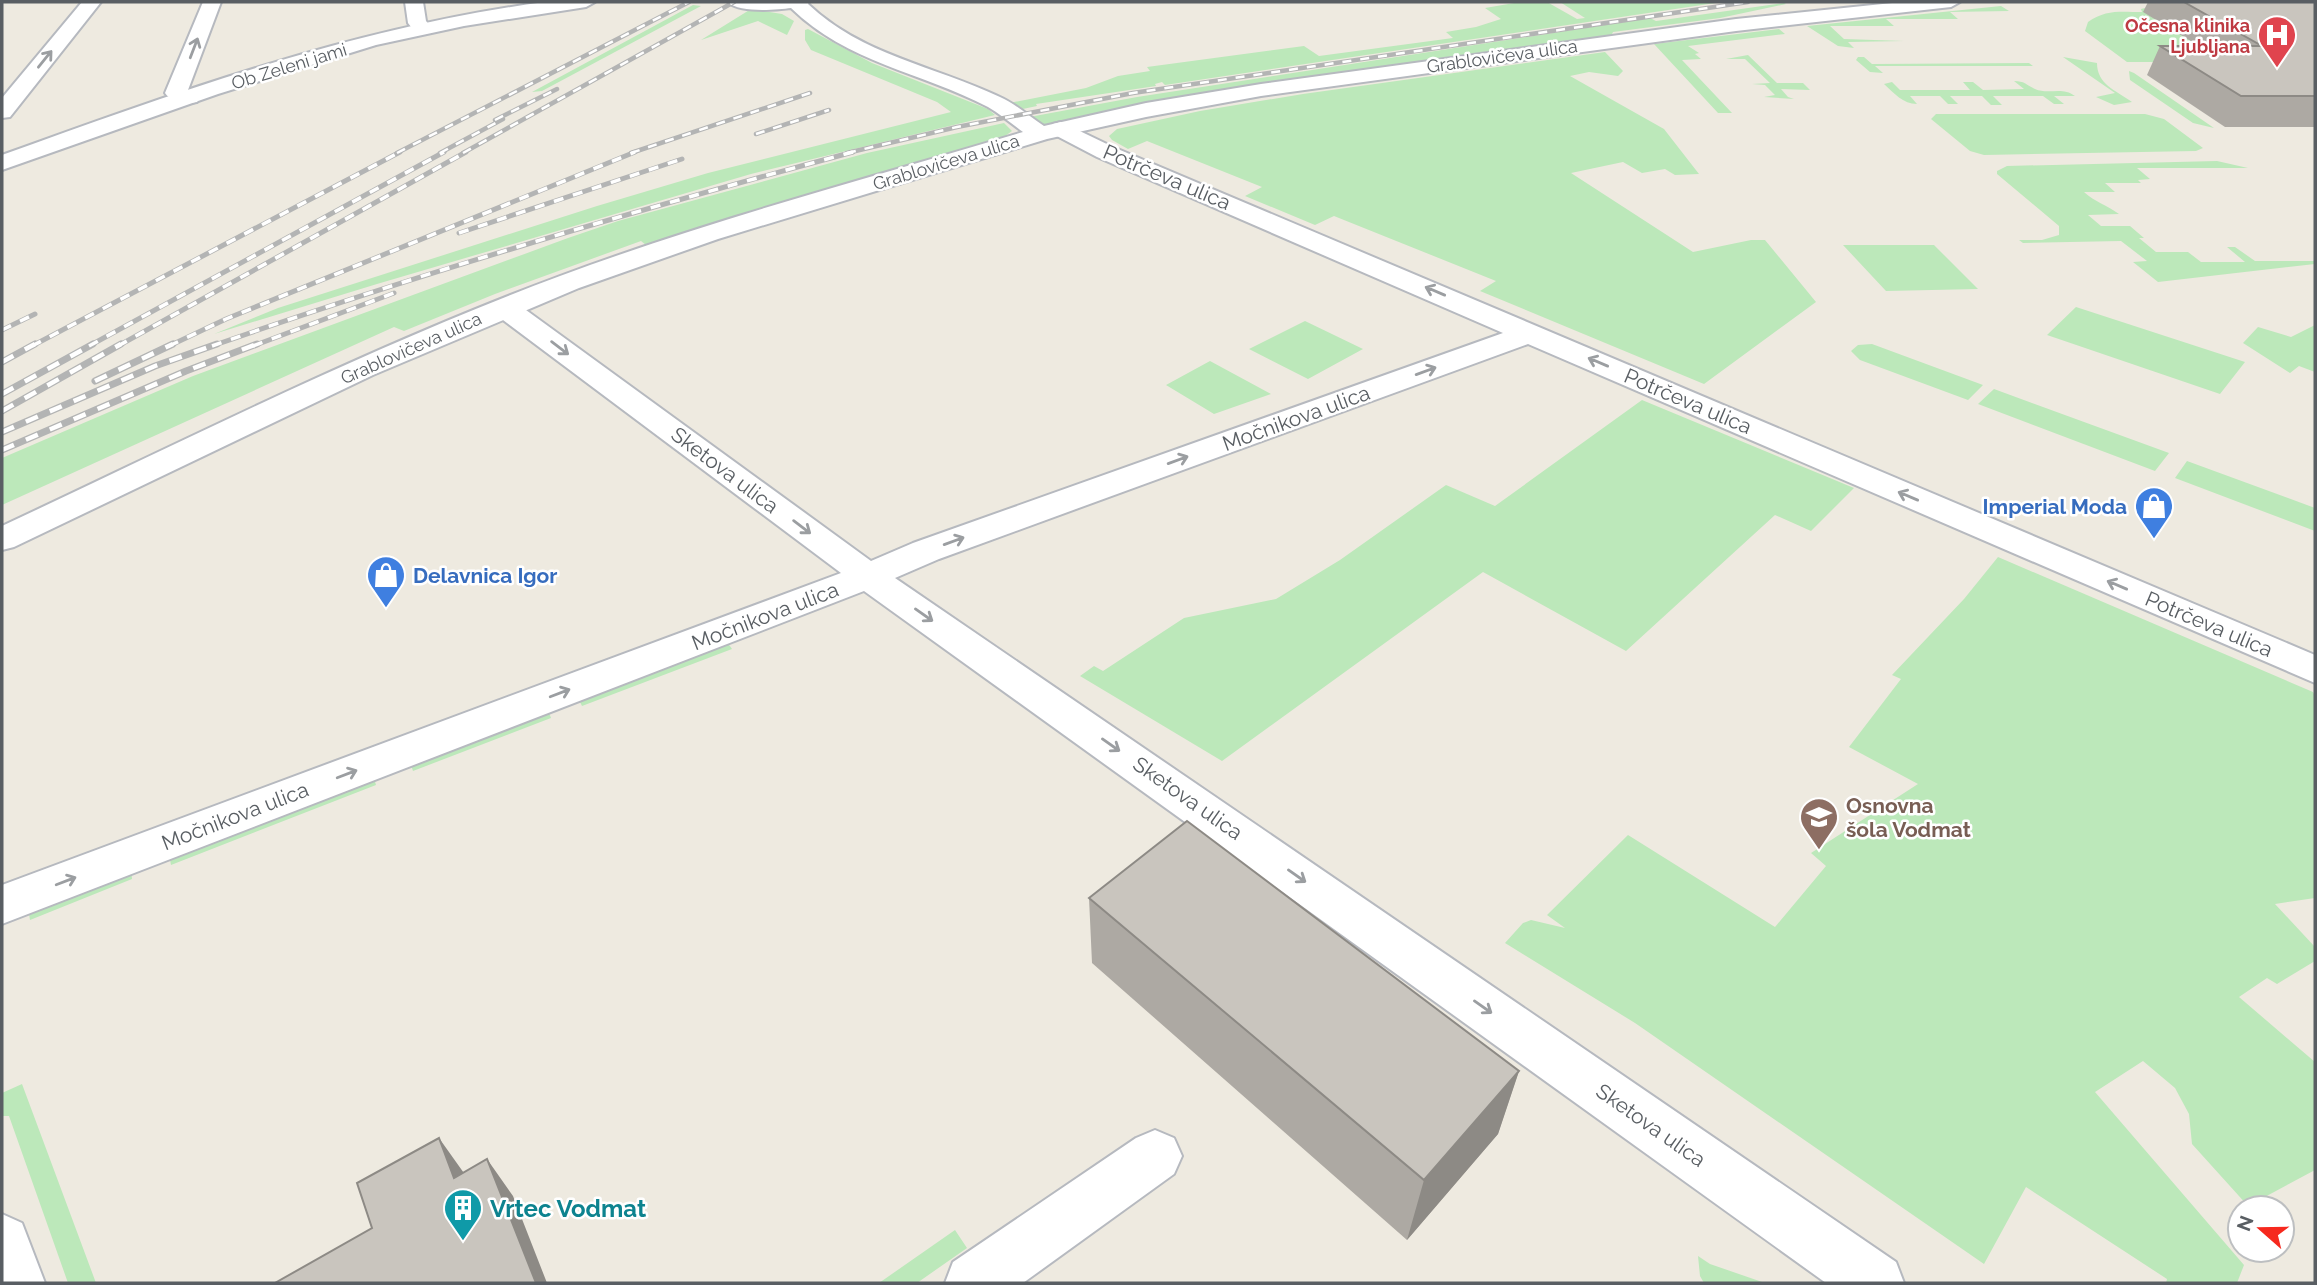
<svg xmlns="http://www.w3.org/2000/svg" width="2317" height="1285" font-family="Raleway,sans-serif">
<rect width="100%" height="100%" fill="#eeeae0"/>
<path fill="#bce8ba" d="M 1520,2 L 1547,2 L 1577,19 L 1585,18 L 1560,2 L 1722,2 L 1165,85 L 1162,82 L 1155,84 L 1156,86 L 1036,104 L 1037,106 L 1018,110 L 1009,103 L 1086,88 L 1118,76 L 1150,71 L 1147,67 L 1304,46 L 1319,56 L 1453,38 L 1446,32 L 1476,27 L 1501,19 L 1485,8 Z
M 1784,3 L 1786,4 L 1720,18 L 1613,32 L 1611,36 L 1248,86 L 1048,125 L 1037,124 L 1024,118 L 1137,97 L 1650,18 L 1656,21 Z
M 693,5 L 701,6 L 542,91 L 532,92 Z
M 2001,6 L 2009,11 L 1950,12 L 1958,19 L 1886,19 L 1894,26 L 1830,26 L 1844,39 L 1904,41 L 1848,42 L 1854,48 L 1838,46 L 1807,26 Z
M 2145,8 L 2207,8 L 2196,42 L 2183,43 L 2214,62 L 2127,62 L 2085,31 L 2088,22 C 2106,9 2121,12 2142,12 L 2141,9 Z
M 751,9 L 782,14 L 794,21 L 787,35 L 758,21 L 701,40 Z
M 808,29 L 872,63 L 988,109 L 995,115 L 751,174 L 377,284 L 214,334 L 278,308 L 597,206 L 708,173 L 951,112 L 937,102 L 811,50 L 805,40 L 805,30 Z
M 1779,29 L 1785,34 L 1688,46 L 1699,53 L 1695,54 L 1701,59 L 1682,60 L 1732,113 L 1718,113 L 1654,44 Z
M 1605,52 L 1623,71 L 1618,76 L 1589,72 L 1570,76 L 1664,129 L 1699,174 L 1675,175 L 1665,169 L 1642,173 L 1623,162 L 1571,173 L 1693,252 L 1751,240 L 1765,240 L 1816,302 L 1704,384 L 1480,291 L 1496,281 L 1334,216 L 1315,225 L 1245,196 L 1262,187 L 1147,141 L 1128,149 L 1112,140 L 1109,136 L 1117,129 L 1200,111 L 1303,94 Z
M 1748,55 L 1777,83 L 1803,83 L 1810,90 L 1781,89 L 1788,97 L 1794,99 L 1764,97 L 1775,95 L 1765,85 L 1752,84 L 1770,83 L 1745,59 L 1726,59 Z
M 1858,57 L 1864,57 L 1872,64 L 2029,63 L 2033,66 L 1875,66 L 1883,73 L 1870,72 L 1856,60 Z
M 2063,57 L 2097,63 C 2097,84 2115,90 2132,102 L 2114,105 L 2096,97 L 2115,93 Z
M 2129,71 L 2134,73 L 2214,128 L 2193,123 L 2130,80 Z
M 2014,81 C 2025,81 2026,85 2035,89 C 2049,95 2062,86 2075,96 L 2054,96 L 2064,104 L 2054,104 L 2043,96 L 1993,96 L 2002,105 L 1991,105 L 1982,96 L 1950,96 L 1958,104 L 1948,104 L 1940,96 L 1910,96 L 1917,104 C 1903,104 1894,93 1884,84 L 1892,82 L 1900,90 L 1970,90 L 1963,82 L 1973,82 L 1983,90 L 2024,89 Z
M 1936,114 L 2145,114 L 2164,119 L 2203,148 L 2196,151 L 1984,155 L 1970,151 L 1931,119 Z
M 1004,123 L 1012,131 L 1001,139 L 646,245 L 641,241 L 495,294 L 404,331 L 394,327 L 2,505 L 2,458 L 193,376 L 568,238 L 618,221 L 867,153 Z
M 2217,161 L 2248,168 L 2137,168 L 2150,179 L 2138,180 L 2141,183 L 2105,183 L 2115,192 L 2084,192 C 2095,202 2107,205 2119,214 L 2088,215 L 2101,226 L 2130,226 L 2144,238 L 2139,238 L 2156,252 L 2188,252 L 2201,262 L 2245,262 L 2227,247 L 2235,247 L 2255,261 L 2315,261 L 2315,264 L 2158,282 L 2133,262 L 2147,261 L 2121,241 L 2023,243 L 2019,240 L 2042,240 L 2059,235 L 2059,226 L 1997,174 L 1997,171 L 2007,166 Z
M 1843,245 L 1934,245 L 1978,289 L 1886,291 Z
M 2076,307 L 2245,362 L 2220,394 L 2047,335 Z
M 1305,321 L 1363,349 L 1308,379 L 1249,349 Z
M 2315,325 L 2315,372 L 2299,366 L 2290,373 L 2243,343 L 2258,327 L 2291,337 Z
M 1872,344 L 1983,385 L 1968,400 L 1860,360 L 1851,351 L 1858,345 Z
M 1210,361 L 1271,394 L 1214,414 L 1166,385 Z
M 1994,389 L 2169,453 L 2155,471 L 1978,404 Z
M 1642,400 L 1854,488 L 1811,531 L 1775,515 L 1626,651 L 1483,572 L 1222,761 L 1080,676 L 1094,666 L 1103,671 L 1184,618 L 1276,599 L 1340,560 L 1446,485 L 1495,506 Z
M 2187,461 L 2315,508 L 2315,531 L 2175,478 Z
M 1998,557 L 2313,692 L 2315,696 L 2315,898 L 2275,904 L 2315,947 L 2315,961 L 2277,984 L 2267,978 L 2239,997 L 2315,1062 L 2315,1170 L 2248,1206 L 2192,1144 L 2189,1114 L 2175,1088 L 2143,1061 L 2095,1092 L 2244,1265 L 2237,1283 L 2166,1283 L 2167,1279 L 2026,1187 L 1984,1264 L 1635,1023 L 1505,943 L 1523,923 L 1531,920 L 1565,928 L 1547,915 L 1628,835 L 1775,927 L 1826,866 L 1811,853 L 1918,784 L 1849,747 L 1901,679 L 1892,675 L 1964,599 Z
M 727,642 L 732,649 L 582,706 L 578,698 Z
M 548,710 L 551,718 L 413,771 L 410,762 Z
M 373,775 L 376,785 L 171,865 L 169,854 Z
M 131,868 L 132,879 L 30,920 L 28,908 Z
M 22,1084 L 96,1283 L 68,1283 L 9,1116 L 2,1116 L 2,1093 Z
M 955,1230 L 967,1248 L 917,1283 L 879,1283 Z
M 1698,1256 L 1710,1264 L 1765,1283 L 1704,1283 L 1700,1276 Z"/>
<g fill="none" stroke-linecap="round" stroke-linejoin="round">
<defs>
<path id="minor" d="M 82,2 L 101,2 L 10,117 L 2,118 L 2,98 Z
M 203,2 L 221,2 L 188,90 L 197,92 L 200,97 L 197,102 C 187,104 171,102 165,93 Z
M 405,2 L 423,2 L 426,21 L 432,28 L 429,32 L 415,32 L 408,23 Z
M 1061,122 L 1113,147 L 2315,655 L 2315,683 L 1528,344 L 939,559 L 895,578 L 1896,1262 L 1904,1283 L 1826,1283 L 864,591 L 2,924 L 2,885 L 841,573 L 495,314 L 491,308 L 495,302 L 505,300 L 515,302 L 871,561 L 913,543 L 1503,333 L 1097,157 L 1053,134 L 1050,129 L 1053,124 Z
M 1155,1130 L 1174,1138 L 1182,1156 L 1174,1174 L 1023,1283 L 945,1283 L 953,1262 L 1136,1138 Z
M 2,1214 L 22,1223 L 45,1283 L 2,1283 Z"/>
<path id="tertiary" d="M 545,2 L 595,2 L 586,7 L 464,26 L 376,45 L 218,94 L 2,170 L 2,155 C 179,91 357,27 545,2 Z
M 728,2 L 809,2 L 808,4 C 861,55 935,66 1000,97 C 1016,104 1030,117 1044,126 L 1146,103 L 1261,84 L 1736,19 L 1902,2 L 1960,2 L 1951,7 L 1736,31 L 1261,96 L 1146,117 L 1047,139 L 718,239 L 579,288 L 373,375 L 14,547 L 2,550 L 2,526 C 186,440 369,347 560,276 C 711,220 869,178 1023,132 C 1012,124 1000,114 988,107 C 921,72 847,63 791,8 C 776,10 738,13 728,2 Z"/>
</defs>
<use href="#minor" stroke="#b6b9bf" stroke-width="4"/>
<use href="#tertiary" stroke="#b6b9bf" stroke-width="4"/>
<use href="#minor" fill="#fff" fill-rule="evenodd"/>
<use href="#tertiary" fill="#fff" fill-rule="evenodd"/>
<defs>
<path id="rail-far2" d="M 495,120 L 557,89
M 756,134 L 829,110
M 397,153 L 689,2
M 440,153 L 503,119
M 463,153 L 734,2
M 631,153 L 810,93
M 847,153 L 957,127 L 1133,93 L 1748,2"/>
<path id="rail-far1" d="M 459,233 L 682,159
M 2,330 L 35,314
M 32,346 L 400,152
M 89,346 L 444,152
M 118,346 L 466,152
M 169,346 L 226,319 L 635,152
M 212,346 C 423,272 637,210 853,152
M 253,346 L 394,293"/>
<path id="rail" d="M 2,362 L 35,344
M 95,381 L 173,344
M 2,394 L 93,344
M 2,411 L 121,344
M 2,432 L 155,366 L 217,344
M 2,450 L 186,371 L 257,344"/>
</defs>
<use href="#rail-far2" stroke="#b3b4b4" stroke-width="4.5"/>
<use href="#rail-far1" stroke="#b3b4b4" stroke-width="5"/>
<use href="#rail" stroke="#b3b4b4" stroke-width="7"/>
<use href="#rail-far2" stroke="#fff" stroke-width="2.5" stroke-dasharray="9" stroke-linecap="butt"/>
<use href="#rail-far1" stroke="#fff" stroke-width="3.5" stroke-dasharray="10" stroke-linecap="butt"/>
<use href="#rail" stroke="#fff" stroke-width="4.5" stroke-dasharray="13" stroke-linecap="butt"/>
</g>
<path fill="#ada9a3" d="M 2148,2 L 2315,2 L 2315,127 L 2225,127 L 2147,75 L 2160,46 L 2199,46 L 2143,12 Z
M 1089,898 L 1519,1071 L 1498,1134 L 1407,1240 L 1092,963 Z"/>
<path fill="#8d8a85" d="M 1519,1071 L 1498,1134 L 1407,1240 L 1424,1180 Z
M 439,1138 L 466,1176 L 454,1178 Z
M 487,1159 L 513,1196 L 547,1283 L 536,1283 Z"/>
<path fill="#c9c5be" stroke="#8d8a85" stroke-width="2" d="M 2184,2 L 2315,2 L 2315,96 L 2241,96 L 2160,46 L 2262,46 Z
M 1187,821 L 1519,1071 L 1424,1180 L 1089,898 Z
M 439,1138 L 454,1178 L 487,1159 L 536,1283 L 275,1283 L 372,1228 L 357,1183 Z"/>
<defs><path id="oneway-shaft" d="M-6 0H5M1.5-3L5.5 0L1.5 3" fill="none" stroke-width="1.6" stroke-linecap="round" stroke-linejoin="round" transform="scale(1.75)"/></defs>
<g stroke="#9b9ea1">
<use href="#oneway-shaft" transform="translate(194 48) rotate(-69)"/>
<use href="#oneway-shaft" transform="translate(45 59) rotate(-51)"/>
<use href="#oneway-shaft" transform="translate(1435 291) rotate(-157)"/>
<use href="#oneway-shaft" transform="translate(560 348) rotate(37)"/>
<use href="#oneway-shaft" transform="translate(1598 362) rotate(-157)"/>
<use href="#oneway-shaft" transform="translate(1426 371) rotate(-20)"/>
<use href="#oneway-shaft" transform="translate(1178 460) rotate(-20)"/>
<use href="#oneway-shaft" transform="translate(1908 496) rotate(-157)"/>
<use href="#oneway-shaft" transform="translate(802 527) rotate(37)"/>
<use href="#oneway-shaft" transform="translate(954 541) rotate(-20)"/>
<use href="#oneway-shaft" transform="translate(2117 585) rotate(-157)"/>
<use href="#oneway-shaft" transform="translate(924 615) rotate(35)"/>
<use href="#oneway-shaft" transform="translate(560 693) rotate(-21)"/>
<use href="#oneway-shaft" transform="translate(1111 745) rotate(35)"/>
<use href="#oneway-shaft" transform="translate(347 774) rotate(-21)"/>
<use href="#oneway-shaft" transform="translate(1297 876) rotate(35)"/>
<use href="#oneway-shaft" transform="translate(66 881) rotate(-21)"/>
<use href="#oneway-shaft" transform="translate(1483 1007) rotate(35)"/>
</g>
<defs>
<symbol id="hospital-pin" viewBox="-11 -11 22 30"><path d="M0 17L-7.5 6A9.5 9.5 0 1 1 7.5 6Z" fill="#e0444e" stroke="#fff"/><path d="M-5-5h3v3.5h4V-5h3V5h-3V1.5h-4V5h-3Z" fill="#fff"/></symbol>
<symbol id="shop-pin" viewBox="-11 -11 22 30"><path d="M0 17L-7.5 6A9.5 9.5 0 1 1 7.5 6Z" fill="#3f7fe0" stroke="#fff"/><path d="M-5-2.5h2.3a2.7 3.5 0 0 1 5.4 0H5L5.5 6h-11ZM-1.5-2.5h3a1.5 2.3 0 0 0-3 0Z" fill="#fff"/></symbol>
<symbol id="school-pin" viewBox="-11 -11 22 30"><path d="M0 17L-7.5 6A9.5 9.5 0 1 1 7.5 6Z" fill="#8d6e63" stroke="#fff"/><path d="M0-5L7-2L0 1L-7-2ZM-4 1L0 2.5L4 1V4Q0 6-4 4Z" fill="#fff"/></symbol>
<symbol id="building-pin" viewBox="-11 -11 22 30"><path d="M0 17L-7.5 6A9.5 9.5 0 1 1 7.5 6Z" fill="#0f9aa8" stroke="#fff"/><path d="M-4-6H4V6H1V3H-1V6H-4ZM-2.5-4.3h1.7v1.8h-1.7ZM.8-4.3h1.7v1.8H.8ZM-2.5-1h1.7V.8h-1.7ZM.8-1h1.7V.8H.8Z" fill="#fff"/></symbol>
</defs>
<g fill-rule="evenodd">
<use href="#hospital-pin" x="2255" y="13" width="44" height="60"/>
<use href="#shop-pin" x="2132" y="484" width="44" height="60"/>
<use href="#shop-pin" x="364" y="553" width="44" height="60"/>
<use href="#school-pin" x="1797" y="795" width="44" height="60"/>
<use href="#building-pin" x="441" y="1186" width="44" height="60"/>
</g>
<g text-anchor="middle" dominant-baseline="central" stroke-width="5" stroke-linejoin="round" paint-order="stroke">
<g font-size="18" font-weight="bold" fill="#be3a42" stroke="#fff" text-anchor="end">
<text x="2250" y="25">Očesna klinika<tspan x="2250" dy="21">Ljubljana</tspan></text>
</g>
<g font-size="18" fill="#595e63" stroke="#fff">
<text transform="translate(1502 56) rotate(-8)">Grablovičeva ulica</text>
<text transform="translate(289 66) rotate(-17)">Ob Zeleni jami</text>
<text transform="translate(946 162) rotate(-17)">Grablovičeva ulica</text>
<text transform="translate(411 348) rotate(-24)">Grablovičeva ulica</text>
</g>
<g font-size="21" fill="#595e63" stroke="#fff">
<text transform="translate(1167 177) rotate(23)">Potrčeva ulica</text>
<text transform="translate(1688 401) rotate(23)">Potrčeva ulica</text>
<text transform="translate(1296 418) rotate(-20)">Močnikova ulica</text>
<text transform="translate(725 470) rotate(37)">Sketova ulica</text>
<text transform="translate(765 616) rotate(-21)">Močnikova ulica</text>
<text transform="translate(2209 624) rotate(23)">Potrčeva ulica</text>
<text transform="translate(1188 798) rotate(35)">Sketova ulica</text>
<text transform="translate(235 816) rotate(-21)">Močnikova ulica</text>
<text transform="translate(1651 1125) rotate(35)">Sketova ulica</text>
</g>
<g font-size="21" font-weight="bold" fill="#366cbe" stroke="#fff" text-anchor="end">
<text x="2127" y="506">Imperial Moda</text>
<text x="413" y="575" text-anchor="start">Delavnica Igor</text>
</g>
<g font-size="21" font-weight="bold" fill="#785e54" stroke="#fff" text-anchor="start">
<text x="1846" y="805">Osnovna<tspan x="1846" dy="24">šola Vodmat</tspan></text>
</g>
<g font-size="24" font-weight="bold" fill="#0d838f" stroke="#fff" text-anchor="start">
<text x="490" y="1208">Vrtec Vodmat</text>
</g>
</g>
<rect width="2317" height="1285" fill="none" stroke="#595e63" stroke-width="7"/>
<g transform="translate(2261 1229) rotate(290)"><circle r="33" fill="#ffffff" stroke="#bdbfc1" stroke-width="2"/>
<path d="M0-5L12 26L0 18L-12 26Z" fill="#f6291e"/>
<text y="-10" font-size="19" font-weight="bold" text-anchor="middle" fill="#595e63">N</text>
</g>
</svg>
